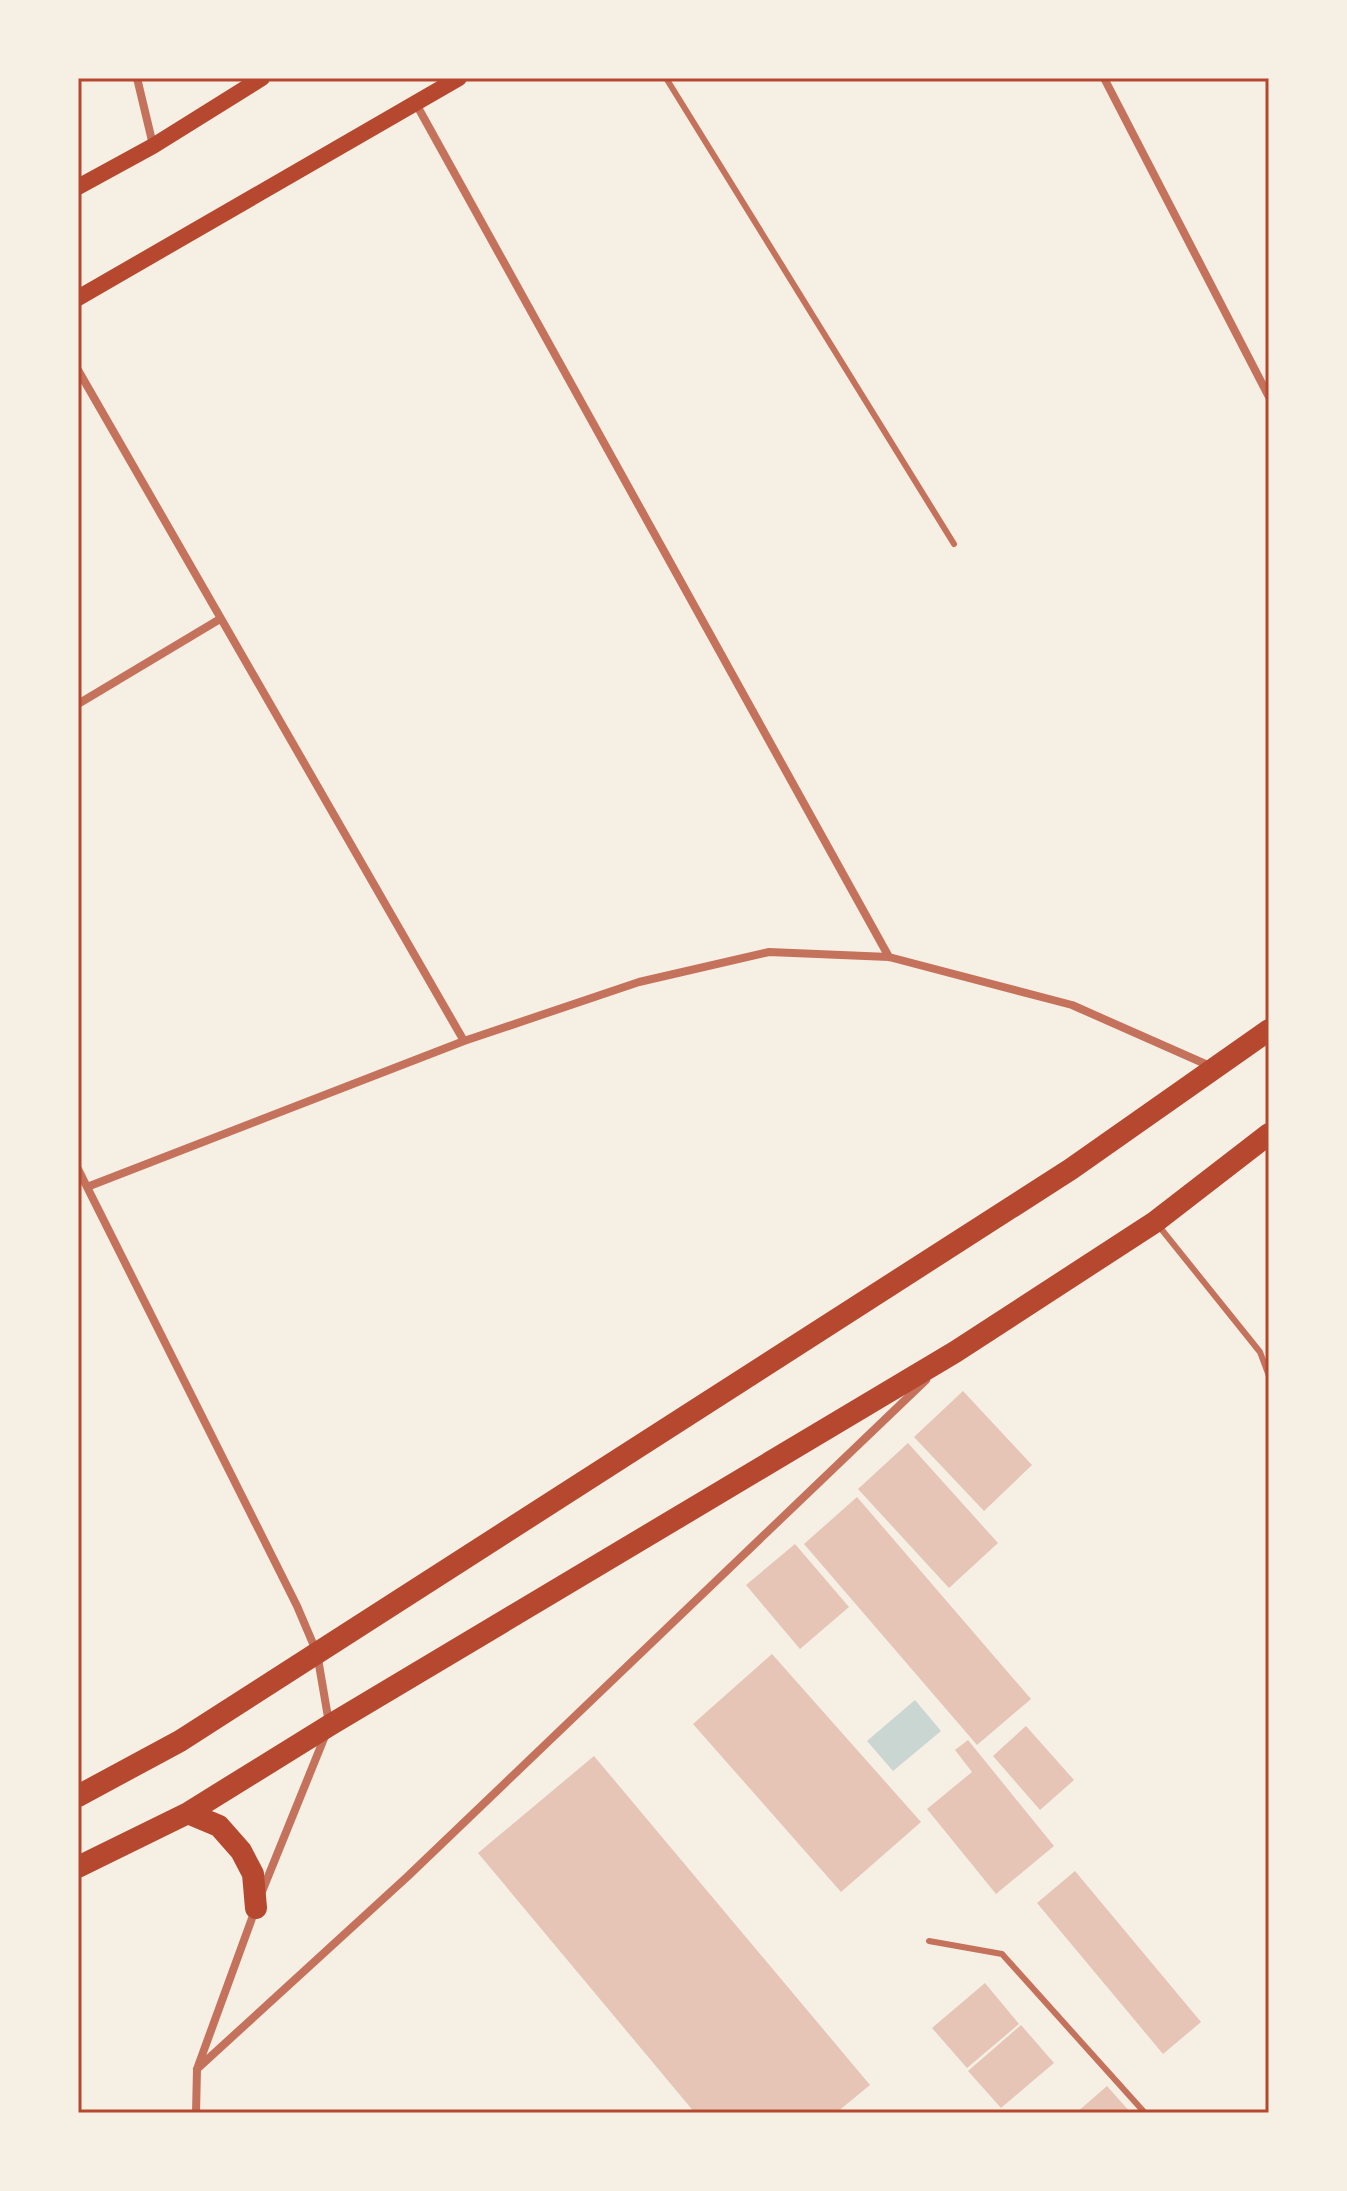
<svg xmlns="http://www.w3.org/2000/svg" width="1347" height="2191" font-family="'Public Sans',sans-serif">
<rect width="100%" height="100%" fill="#f6efe4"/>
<path fill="#c9d6d2" d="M 915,1700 L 941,1731 L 893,1771 L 867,1741 Z"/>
<path fill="#e6c5b7" d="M 963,1391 L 1032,1465 L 984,1511 L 914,1437 Z
M 908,1443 L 998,1543 L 949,1588 L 858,1489 Z
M 857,1497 L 1031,1699 L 977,1745 L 804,1544 Z
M 795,1544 L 849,1607 L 800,1649 L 746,1585 Z
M 772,1654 L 921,1822 L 841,1892 L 693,1724 Z
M 1026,1726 L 1074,1780 L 1040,1810 L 993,1756 Z
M 968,1740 L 1054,1846 L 996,1894 L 927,1809 L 972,1772 L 955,1750 Z
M 594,1756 L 870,2085 L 836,2113 L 695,2113 L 478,1853 Z
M 1075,1871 L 1201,2022 L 1163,2054 L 1037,1903 Z
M 985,1983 L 1019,2024 L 967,2068 L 932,2028 Z
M 1021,2025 L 1054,2063 L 1001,2108 L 968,2071 Z
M 1107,2086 L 1131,2113 L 1076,2113 Z"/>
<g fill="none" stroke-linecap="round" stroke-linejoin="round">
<path stroke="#c5725c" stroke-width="6" d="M 666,78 L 954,544
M 1158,1225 L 1260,1352 L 1269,1376
M 929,1941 L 1002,1954 L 1145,2113"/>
<path stroke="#c5725c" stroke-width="8" d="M 137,78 L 153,145
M 1104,78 L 1269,397
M 415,102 L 889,957
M 78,370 L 464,1041
M 78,704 L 220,619
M 78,1169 L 297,1606 L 317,1653 L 329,1723
M 87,1187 L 464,1041 L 639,982 L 769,952 L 889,957 L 1072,1005 L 1210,1066
M 261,1894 L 325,1736
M 197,2069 L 407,1877 L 926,1380
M 196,2113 L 197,2069 L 255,1910"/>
<path stroke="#b5482f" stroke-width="16" d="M 78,187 L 153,146 L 262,78
M 78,298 L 459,78"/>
<path stroke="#b5482f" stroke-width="22" d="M 78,1796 L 180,1741 L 1071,1169 L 1269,1030
M 188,1813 L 219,1826 L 241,1851 L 253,1874 L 256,1908
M 78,1867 L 188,1813 L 330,1725 L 955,1352 L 1155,1222 L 1269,1134"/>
</g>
<rect width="1347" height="2191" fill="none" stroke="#f6efe4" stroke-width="160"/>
<rect x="80" y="80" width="1187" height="2031" fill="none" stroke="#b5482f" stroke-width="3"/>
</svg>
